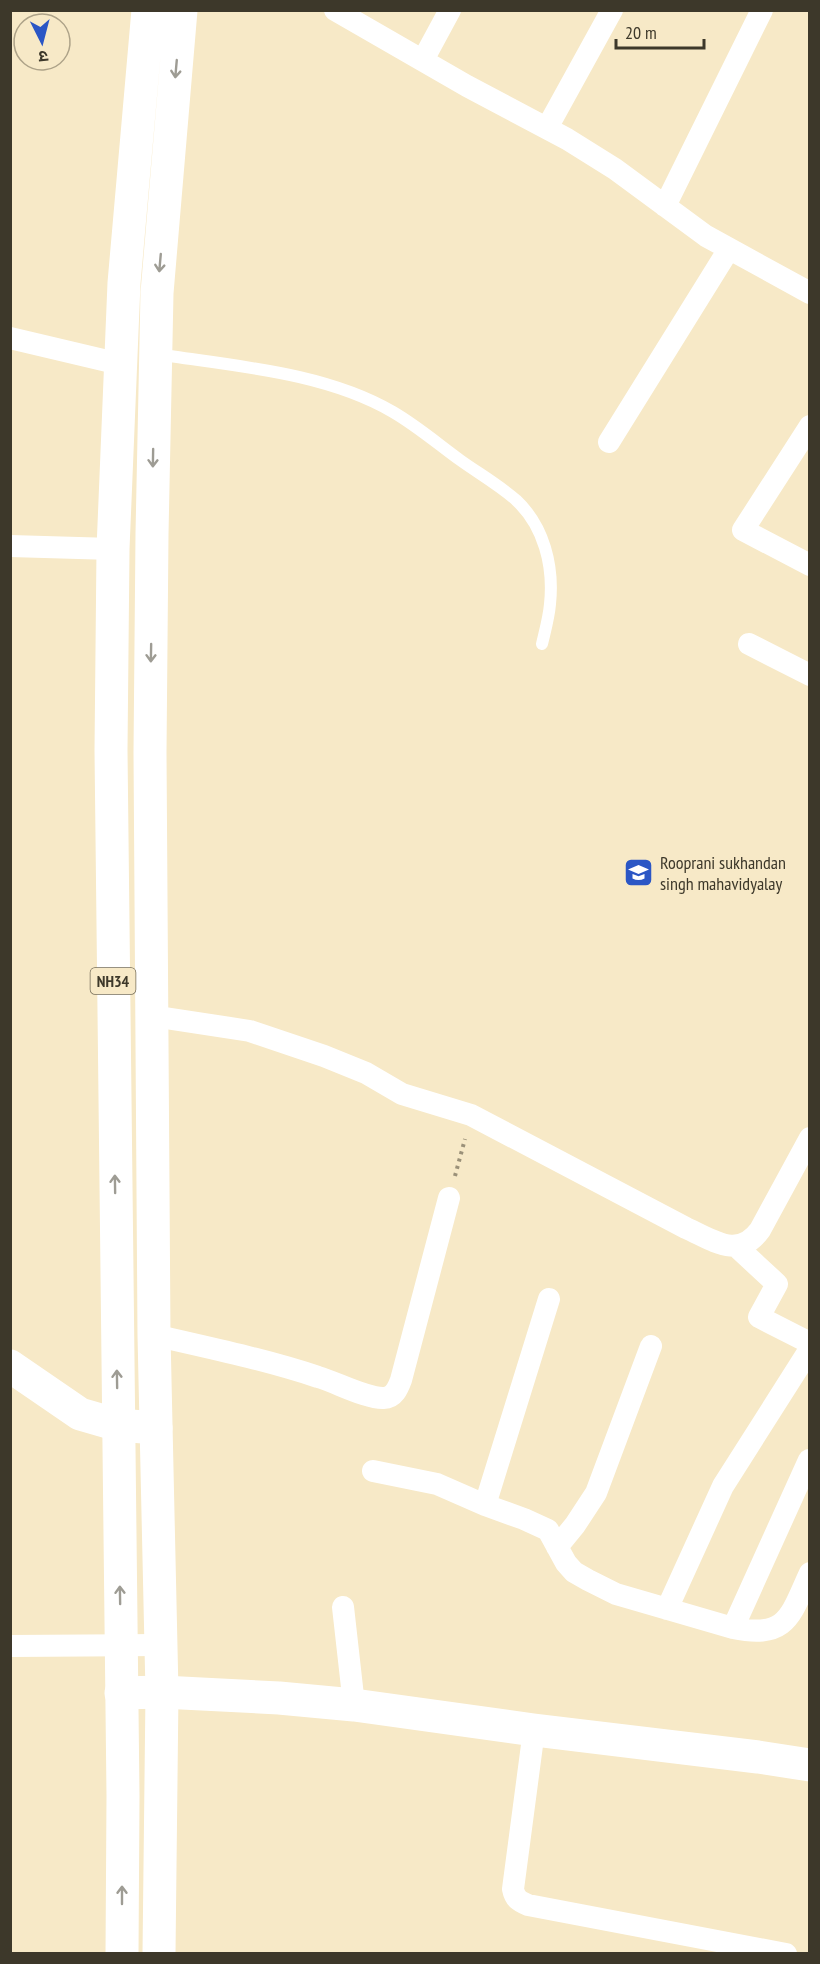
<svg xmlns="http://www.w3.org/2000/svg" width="820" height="1964" font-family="'PT Sans Narrow','Noto Sans Devanagari',sans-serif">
<rect width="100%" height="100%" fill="#f7e9c7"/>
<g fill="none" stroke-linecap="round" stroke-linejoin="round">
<path stroke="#9b9179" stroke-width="4" stroke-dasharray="3 4.5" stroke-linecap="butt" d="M 455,1176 L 465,1139"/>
<path stroke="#fff" stroke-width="12" d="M 156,354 C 233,366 325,372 393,412 C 417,426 438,444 460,460 C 478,473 499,485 516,500 C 544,526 554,566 550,604 C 549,617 545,631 542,644"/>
<path stroke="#fff" stroke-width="22" d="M 335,10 L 467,86 L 567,139 L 615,169 L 706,236 L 810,293
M 423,60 L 450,10
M 547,128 L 612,10
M 665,206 L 762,10
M 10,338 L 120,364
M 810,426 L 743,530 L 810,565
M 609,442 L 729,249
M 10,546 L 113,549
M 749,644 L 810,675
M 152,1016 L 250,1031 L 324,1056 L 366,1073 L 402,1094 L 471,1115 L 686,1228 C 713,1240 738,1260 760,1230 L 810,1138
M 737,1247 L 777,1284 L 759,1317 L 810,1343
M 154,1335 C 209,1348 264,1359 318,1377 C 336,1382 367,1399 384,1398 C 394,1398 398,1388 401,1380 L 449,1198
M 373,1471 L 437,1484 L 485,1505 L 524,1519 L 548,1530 L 566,1563 L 574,1572 L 588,1580 L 616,1594 L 733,1628 C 788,1639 790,1616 810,1573
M 485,1505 L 549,1299
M 557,1547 L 575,1525 L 596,1493 L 651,1346
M 343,1607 L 354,1705
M 667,1609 L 723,1486 L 810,1349
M 733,1628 L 809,1460
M 10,1646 L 161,1645
M 534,1730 L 513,1889 C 515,1899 519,1901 528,1905 L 786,1954"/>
<path stroke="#fff" stroke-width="33" d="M 10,1366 L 80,1414 L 118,1425 L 156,1428
M 121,1693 L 162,1692 L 279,1698 L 354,1705 L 534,1730 L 758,1757 L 810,1765"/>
<path stroke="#fff" stroke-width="33" d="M 122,1954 L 123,1796 L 111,750 L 113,549 L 124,283 L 148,10
M 159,1954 L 162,1692 L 154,1335 L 150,752 L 152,534 L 157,293 L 181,10"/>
</g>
<defs><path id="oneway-shaft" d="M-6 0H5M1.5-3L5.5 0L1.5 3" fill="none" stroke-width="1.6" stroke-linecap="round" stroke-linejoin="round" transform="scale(1.5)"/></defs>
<g stroke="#9e9c94">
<use href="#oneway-shaft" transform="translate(176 69) rotate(95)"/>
<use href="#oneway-shaft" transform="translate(160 263) rotate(95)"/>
<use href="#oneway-shaft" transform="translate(153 458) rotate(91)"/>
<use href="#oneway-shaft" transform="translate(151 653) rotate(91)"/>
<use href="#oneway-shaft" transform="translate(115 1184) rotate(-91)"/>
<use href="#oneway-shaft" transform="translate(117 1379) rotate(-91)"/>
<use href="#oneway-shaft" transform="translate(120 1595) rotate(-91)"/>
<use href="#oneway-shaft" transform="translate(122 1895) rotate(-90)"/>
</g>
<defs>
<symbol id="school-square" viewBox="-11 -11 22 22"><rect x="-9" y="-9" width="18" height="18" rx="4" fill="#2b56c5" stroke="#f7e9c7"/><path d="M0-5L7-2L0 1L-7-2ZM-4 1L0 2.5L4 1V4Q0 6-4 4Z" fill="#fff"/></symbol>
</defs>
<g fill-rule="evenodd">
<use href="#school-square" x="622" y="856" width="33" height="33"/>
</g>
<g text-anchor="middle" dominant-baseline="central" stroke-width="4.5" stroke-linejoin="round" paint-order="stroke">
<rect fill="#f7e9c7" stroke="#756d59" stroke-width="1.5" x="90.5" y="968" width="45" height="26" rx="4.5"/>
<g font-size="16" font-weight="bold" fill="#3d382a">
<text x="113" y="981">NH34</text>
</g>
<g font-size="18" fill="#3d382a" stroke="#f7e9c7" text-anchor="start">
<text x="660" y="862">Rooprani sukhandan<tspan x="660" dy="21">singh mahavidyalay</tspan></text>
</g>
</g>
<rect width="820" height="1964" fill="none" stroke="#3d382a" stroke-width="24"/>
<g transform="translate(42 42) rotate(174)"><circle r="28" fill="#f7e9c7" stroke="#ada288" stroke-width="1.5"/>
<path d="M0-4.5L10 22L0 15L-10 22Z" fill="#2b56c5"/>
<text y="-9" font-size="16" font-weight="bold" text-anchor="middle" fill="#3d382a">उ</text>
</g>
<path d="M616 39v9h88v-9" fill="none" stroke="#3d382a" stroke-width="3"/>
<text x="625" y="39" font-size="18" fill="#3d382a" stroke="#f7e9c7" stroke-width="4.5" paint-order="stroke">20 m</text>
</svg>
